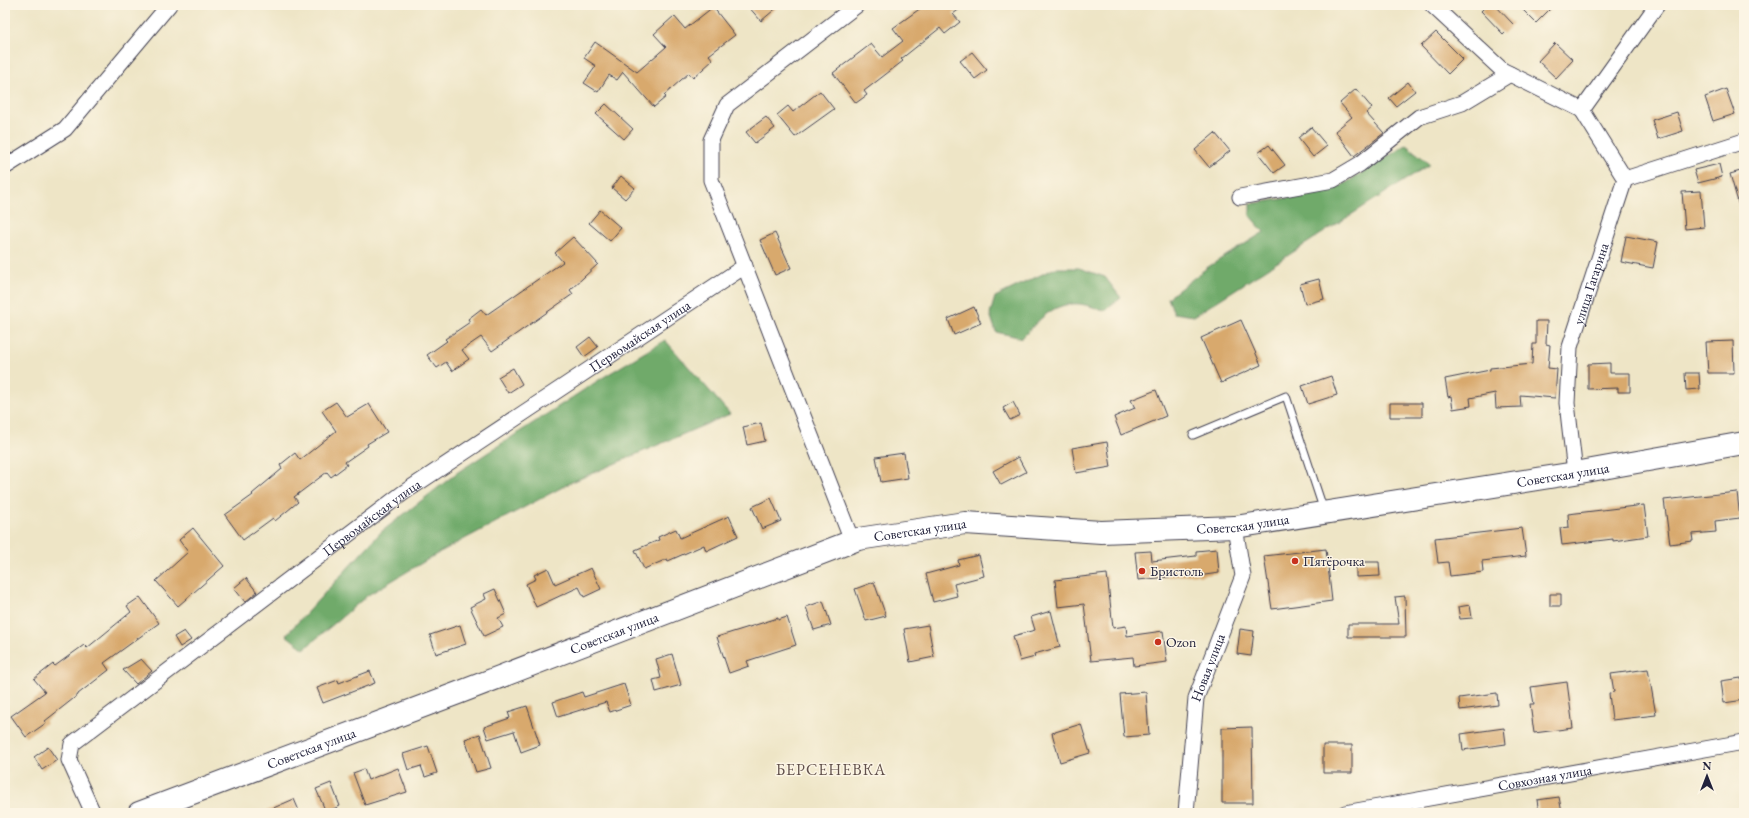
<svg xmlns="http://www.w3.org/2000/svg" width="1749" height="818" font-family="'EB Garamond',serif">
<rect width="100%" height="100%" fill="#fcf5e5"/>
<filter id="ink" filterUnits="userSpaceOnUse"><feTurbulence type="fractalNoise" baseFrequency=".025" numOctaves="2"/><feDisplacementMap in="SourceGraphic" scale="8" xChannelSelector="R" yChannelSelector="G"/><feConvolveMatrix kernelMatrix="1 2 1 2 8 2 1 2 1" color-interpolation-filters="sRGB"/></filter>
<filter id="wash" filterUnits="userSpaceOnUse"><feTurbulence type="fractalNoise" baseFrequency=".012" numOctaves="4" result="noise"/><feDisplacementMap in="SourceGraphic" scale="16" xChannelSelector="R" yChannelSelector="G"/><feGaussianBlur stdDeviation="0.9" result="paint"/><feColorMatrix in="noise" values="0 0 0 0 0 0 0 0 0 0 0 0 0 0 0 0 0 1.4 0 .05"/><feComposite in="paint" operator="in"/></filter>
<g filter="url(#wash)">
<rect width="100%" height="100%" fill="#eee5c6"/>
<path fill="#70aa6a" stroke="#496652" d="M 1406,145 L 1430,164 L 1194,316 L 1174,313 L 1168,298 L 1208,267 L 1264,232 L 1250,216 L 1250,204 L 1319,193 L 1341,186 Z
M 1055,268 L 1079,268 L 1105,277 L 1121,298 L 1105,310 C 1097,309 1088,305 1080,304 C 1053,302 1039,320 1022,338 L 996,332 L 990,314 L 995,297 Z
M 665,340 L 730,414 L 572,482 L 442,551 L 368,595 L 304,649 L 286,635 L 381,532 L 458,472 L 602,378 Z"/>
<g id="blocks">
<path fill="#d8a96d" d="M 747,5 L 780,5 L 761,21 Z
M 925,5 L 965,5 L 953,14 L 960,22 L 945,34 L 940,28 L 901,59 L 903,61 L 864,91 L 867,95 L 856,103 L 833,73 L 871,44 L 882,57 L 903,41 L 893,28 Z
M 1487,5 L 1495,5 L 1513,24 L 1503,34 L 1481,11 Z
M 1518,5 L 1554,5 L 1536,23 Z
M 713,7 L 735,35 L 709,55 L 713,60 L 693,78 L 689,73 L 664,95 L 666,97 L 654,107 L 623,72 L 617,80 L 609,75 L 598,92 L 584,83 L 596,66 L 584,58 L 595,42 L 637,72 L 666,47 L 654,34 L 674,16 L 685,29 Z
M 1436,32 L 1463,59 L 1448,74 L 1421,46 Z
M 1555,43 L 1573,60 L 1556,78 L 1538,61 Z
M 972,52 L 987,70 L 975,79 L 960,61 Z
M 1408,82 L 1415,91 L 1396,106 L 1389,98 Z
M 1356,89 L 1372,108 L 1366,113 L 1384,133 L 1354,156 L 1335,131 L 1352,117 L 1340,103 Z
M 1726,89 L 1735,114 L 1713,121 L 1705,97 Z
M 820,91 L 834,109 L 795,137 L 777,115 L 788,106 L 793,112 Z
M 606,104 L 633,129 L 624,139 L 596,114 Z
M 1677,112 L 1683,131 L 1658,139 L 1652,120 Z
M 766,117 L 775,128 L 755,143 L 746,132 Z
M 1311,127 L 1327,146 L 1313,157 L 1298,138 Z
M 1215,133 L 1230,151 L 1209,167 L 1195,150 Z
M 1269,145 L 1285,165 L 1274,173 L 1258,153 Z
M 1719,164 L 1722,177 L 1698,183 L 1694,170 Z
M 1744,170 L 1744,213 L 1741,213 L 1730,174 Z
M 621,176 L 635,188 L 625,199 L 612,188 Z
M 1701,191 L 1704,227 L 1685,229 L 1682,192 Z
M 600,210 L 621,228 L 610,241 L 589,223 Z
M 775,233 L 791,268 L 775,275 L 760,240 Z
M 1626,236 L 1658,242 L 1653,268 L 1621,262 Z
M 573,237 L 598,264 L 570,290 L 573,294 L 492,351 L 481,337 L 462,350 L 469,359 L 452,371 L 446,362 L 437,368 L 427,355 L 447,341 L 445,339 L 470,322 L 468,319 L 481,309 L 486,315 L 563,262 L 555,253 Z
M 1319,279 L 1324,299 L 1305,304 L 1300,284 Z
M 974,307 L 981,323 L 954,335 L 948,319 Z
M 1241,320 L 1261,365 L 1221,383 L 1201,338 Z
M 1536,321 L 1547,321 L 1546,344 L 1550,345 L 1548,368 L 1557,369 L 1555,398 L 1520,395 L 1521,407 L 1496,408 L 1495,393 L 1470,398 L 1471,406 L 1453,409 L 1451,396 L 1448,397 L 1445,379 L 1490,370 L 1490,368 L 1532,364 L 1533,344 L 1536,344 Z
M 590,337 L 598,347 L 584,357 L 577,347 Z
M 1733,341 L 1734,373 L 1708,373 L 1706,342 Z
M 1610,363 L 1610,373 L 1630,373 L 1630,392 L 1618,392 L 1618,388 L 1588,389 L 1588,364 Z
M 513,368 L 522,384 L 508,393 L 498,377 Z
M 1685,373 L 1699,373 L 1700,389 L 1686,390 Z
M 1331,376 L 1337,395 L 1308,404 L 1302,386 Z
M 1156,390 L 1166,416 L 1121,435 L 1114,417 L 1135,408 L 1131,400 Z
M 336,402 L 347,417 L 369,404 L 387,432 L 367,444 L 368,446 L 345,462 L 347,465 L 331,477 L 327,472 L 294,497 L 298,502 L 275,521 L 273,518 L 243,540 L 225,515 L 253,495 L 252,494 L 282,469 L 280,465 L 295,453 L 300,460 L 336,431 L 322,411 Z
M 1013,402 L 1020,415 L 1010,420 L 1003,408 Z
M 1390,403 L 1422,403 L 1422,417 L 1390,417 Z
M 761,423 L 765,441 L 747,445 L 743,427 Z
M 1107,442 L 1111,467 L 1076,473 L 1072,448 Z
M 904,453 L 908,478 L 881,482 L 876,457 Z
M 1018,457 L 1026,472 L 1001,485 L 993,471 Z
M 1737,492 L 1740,518 L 1715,521 L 1716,532 L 1692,534 L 1693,541 L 1670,544 L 1664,500 Z
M 771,498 L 781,521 L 762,529 L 752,507 Z
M 1644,505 L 1648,536 L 1613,541 L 1613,539 L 1562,545 L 1560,528 L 1569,527 L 1568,514 Z
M 729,516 L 738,536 L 706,551 L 704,545 L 668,561 L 667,559 L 644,569 L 635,550 L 659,540 L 658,537 L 676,529 L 680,538 Z
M 193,528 L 224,566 L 178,606 L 156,581 L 188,552 L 179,540 Z
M 1522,528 L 1526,556 L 1482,561 L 1483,572 L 1450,576 L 1448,562 L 1438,563 L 1435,538 Z
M 1217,549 L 1219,573 L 1198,576 L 1198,574 L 1138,580 L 1135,552 L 1151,551 L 1152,561 L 1196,556 L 1196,551 Z
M 1326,549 L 1332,601 L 1272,609 L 1264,556 Z
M 979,555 L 984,576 L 954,584 L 957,596 L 933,602 L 926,574 L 959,565 L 958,560 Z
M 1356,562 L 1379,562 L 1380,576 L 1356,577 Z
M 548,568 L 555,584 L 591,568 L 601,589 L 584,597 L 579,587 L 536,607 L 526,584 L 536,579 L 534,575 Z
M 1107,574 L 1113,628 L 1126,626 L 1127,636 L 1163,631 L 1167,662 L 1134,666 L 1133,657 L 1091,661 L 1084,604 L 1058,607 L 1055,580 Z
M 246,578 L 257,592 L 245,602 L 234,588 Z
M 874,582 L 886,616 L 866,621 L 855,589 Z
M 495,589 L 506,614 L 498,618 L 503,627 L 484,636 L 470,607 L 486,599 L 484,594 Z
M 1550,594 L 1561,594 L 1561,606 L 1550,606 Z
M 1405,596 L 1406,637 L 1348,637 L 1348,624 L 1399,624 L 1395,597 Z
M 140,597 L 159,623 L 104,663 L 109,670 L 78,694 L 78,695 L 45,721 L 46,723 L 26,737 L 11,716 L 45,692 L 34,679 L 53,664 L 55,666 L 84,645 L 87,648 L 131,612 L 127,606 Z
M 823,601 L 831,625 L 814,630 L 806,607 Z
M 1470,605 L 1472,618 L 1460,619 L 1458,607 Z
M 1051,611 L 1060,647 L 1034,654 L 1035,657 L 1020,661 L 1013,636 L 1035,630 L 1031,617 Z
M 787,617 L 796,645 L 747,661 L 749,666 L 729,673 L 717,637 L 778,618 L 778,620 Z
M 460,625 L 466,644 L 436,654 L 430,635 Z
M 928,625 L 934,657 L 910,662 L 904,629 Z
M 1240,629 L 1254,631 L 1251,656 L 1237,654 Z
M 184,631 L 191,640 L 180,647 L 174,637 Z
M 672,654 L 681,685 L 656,692 L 653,680 L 661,678 L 656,659 Z
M 141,659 L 152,671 L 136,684 L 123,670 Z
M 1648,669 L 1656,715 L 1612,720 L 1609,693 L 1614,692 L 1611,674 Z
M 370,671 L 375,683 L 323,703 L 317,688 L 338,680 L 339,683 Z
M 1741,678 L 1744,700 L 1724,703 L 1721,681 Z
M 1567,682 L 1573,728 L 1534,733 L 1530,704 L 1534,704 L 1531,687 Z
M 624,684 L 631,705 L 610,712 L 606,702 L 558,717 L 553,702 L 582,692 L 584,697 Z
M 1146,692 L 1149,735 L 1124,737 L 1120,694 Z
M 1497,693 L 1498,705 L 1460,710 L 1459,698 Z
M 527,706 L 540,745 L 521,752 L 514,731 L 488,739 L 484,727 L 510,718 L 508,712 Z
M 1081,724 L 1090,753 L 1060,762 L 1052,733 Z
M 1252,727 L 1253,803 L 1222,803 L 1222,728 Z
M 1504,728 L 1506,744 L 1463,750 L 1461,734 Z
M 480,734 L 491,768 L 476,772 L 465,739 Z
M 1323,745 L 1352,745 L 1352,773 L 1323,773 Z
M 428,746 L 437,773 L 425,777 L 421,766 L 408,770 L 403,754 Z
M 48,747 L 57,760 L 42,770 L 34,757 Z
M 398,768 L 407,792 L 365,805 L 353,773 L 364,769 L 368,780 Z
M 331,783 L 340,806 L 326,812 L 316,789 Z
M 1559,797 L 1562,813 L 1539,813 L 1537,800 Z
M 294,799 L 300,813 L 262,813 Z"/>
</g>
</g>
<g filter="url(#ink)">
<use href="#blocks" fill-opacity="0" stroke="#413f50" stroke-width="1"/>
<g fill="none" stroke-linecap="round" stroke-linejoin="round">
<defs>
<path id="service" d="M 1193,435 L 1286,396 L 1324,511"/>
<g id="minor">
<path d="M 1432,5 L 1502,70 L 1582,110"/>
<path d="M 5,167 L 65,129 L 169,5"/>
<path d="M 1625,179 L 1744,141"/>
<path d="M 1240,197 L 1333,180 L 1360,164 L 1419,117 L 1462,103 L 1510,74"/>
<path id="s1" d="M 1575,473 L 1567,403 L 1570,347 L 1625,179 L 1582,110 L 1657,5"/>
<path d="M 852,541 L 711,180 L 711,140 L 727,105 L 857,5"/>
<path id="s2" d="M 93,813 L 69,760 L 72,744 L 403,493 L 745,266"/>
<path id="s3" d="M 1186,813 L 1196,698 L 1243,576 L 1235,527"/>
<path id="s4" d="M 1345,813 L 1744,742"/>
</g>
<g id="primary">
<path id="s5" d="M 139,813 L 458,693 L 858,539 L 965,523 L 1101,532 L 1235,527 L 1575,473 L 1744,443"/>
</g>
</defs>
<use href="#service" stroke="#413f50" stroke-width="9"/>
<use href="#minor" stroke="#413f50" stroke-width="17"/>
<use href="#primary" stroke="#413f50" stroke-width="24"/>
<use href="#service" stroke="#fff" stroke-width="7"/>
<use href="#minor" stroke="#fff" stroke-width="15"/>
<use href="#primary" stroke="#fff" stroke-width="22"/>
</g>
</g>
<g fill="#c8321e" stroke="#fcf5e5" stroke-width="1.5">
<circle cx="1295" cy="561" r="4"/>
<circle cx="1142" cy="571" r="4"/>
<circle cx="1158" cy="642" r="4"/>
</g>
<g text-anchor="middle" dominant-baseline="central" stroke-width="3" stroke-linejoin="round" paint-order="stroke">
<g font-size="14" fill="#22223b" stroke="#fcf5e5">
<text stroke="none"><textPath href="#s1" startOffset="193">улица Гагарина</textPath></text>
<text stroke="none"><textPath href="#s2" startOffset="774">Первомайская улица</textPath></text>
<text stroke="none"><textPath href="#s5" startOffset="1480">Советская улица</textPath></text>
<text stroke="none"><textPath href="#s2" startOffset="450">Первомайская улица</textPath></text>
<text stroke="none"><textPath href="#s5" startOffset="1156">Советская улица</textPath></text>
<text stroke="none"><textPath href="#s5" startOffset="832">Советская улица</textPath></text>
<text stroke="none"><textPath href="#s5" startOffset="508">Советская улица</textPath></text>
<text stroke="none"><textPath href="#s3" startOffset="148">Новая улица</textPath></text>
<text stroke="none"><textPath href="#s5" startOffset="184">Советская улица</textPath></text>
<text stroke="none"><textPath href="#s4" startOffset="203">Совхозная улица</textPath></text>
</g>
<g font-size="14" fill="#22223b" stroke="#fcf5e5" text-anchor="start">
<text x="1303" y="561">Пятёрочка</text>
<text x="1150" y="571">Бристоль</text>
<text x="1166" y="642">Ozon</text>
</g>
<g font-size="16" letter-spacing="1" fill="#62514c" stroke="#fcf5e5">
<text x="831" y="769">БЕРСЕНЕВКА</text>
</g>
</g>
<rect width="1749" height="818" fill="none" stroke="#fcf5e5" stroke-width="20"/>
<g transform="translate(1707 776)" stroke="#fcf5e5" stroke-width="3" paint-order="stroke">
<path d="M0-3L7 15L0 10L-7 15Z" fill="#22223b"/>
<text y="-6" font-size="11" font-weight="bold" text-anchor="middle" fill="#22223b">N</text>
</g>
</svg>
